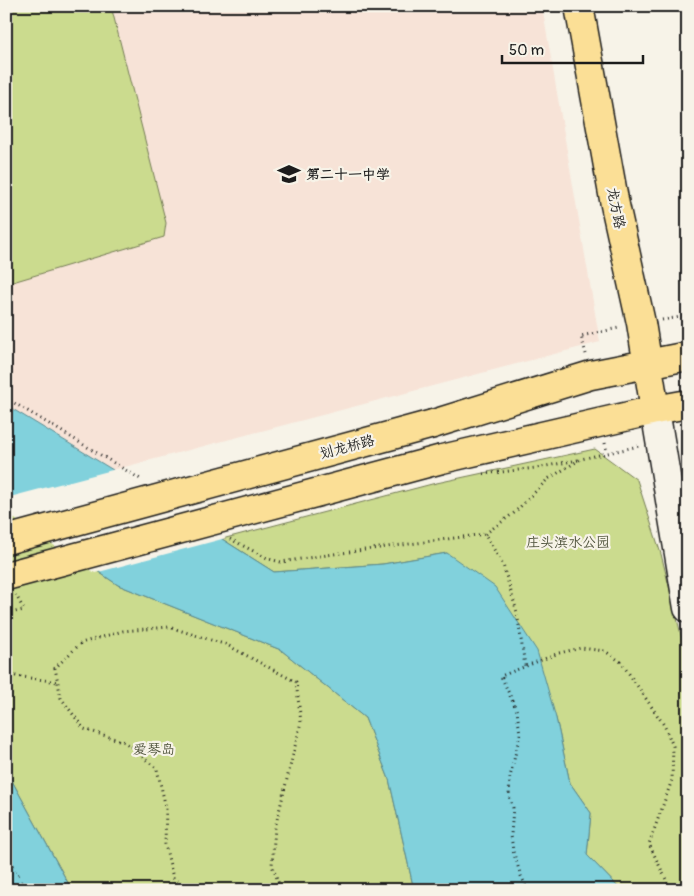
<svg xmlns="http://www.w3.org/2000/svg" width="694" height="896" font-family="Pangolin,'LXGW WenKai TC',sans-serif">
<rect width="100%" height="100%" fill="#f7f3e8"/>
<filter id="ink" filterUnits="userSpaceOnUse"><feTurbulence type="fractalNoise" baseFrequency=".02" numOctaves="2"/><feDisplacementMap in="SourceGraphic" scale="10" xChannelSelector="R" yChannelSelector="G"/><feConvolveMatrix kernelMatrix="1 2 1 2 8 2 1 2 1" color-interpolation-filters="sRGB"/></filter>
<g filter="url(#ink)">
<path fill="#f7e3d7" d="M 6,6 L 542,6 L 600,342 L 113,470 L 6,405 Z"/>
<path fill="#cbdb8e" stroke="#747c55" d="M 6,6 L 111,6 L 166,223 L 164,237 L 6,284 Z
M 595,449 L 637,480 L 661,554 L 688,663 L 688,890 L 621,890 L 587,855 L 591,813 L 570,783 L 556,718 L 447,553 L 383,564 L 274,572 L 222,539 L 432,484 Z
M 6,510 L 118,585 L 281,650 L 365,718 L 389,779 L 414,890 L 72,890 L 6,770 Z"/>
<path fill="#81d1dc" stroke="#59898f" d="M 6,405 L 113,470 L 148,498 L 222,539 L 274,572 L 383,564 L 447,553 L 495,587 L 537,651 L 556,718 L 570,783 L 591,813 L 587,855 L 621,890 L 414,890 L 389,779 L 365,718 L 281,650 L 118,585 L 6,510 Z
M 6,770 L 68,883 L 72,890 L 6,890 Z"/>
<path fill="#f7f3e8" d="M 116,469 L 150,496 L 226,538 L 95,573 L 6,513 L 6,498 Z"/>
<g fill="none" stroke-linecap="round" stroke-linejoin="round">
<path stroke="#3f5b5f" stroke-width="1" stroke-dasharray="6 5" stroke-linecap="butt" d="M 6,851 L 26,890"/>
<defs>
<path id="minor" d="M 655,410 L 688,608"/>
<path id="major" d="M 579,6 L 615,205 L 641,323 L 655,410
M 433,424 L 591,375 L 688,356
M 442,459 L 655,410 L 688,404"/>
</defs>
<use href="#minor" stroke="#1c1c1c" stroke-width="31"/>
<use href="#major" stroke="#1c1c1c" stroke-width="31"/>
<path stroke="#1c1c1c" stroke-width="3" stroke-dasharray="1 4" stroke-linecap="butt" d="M 662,320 L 687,316 L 688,323
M 586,354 L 581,336 L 619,328
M 6,398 L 142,480
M 605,443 L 607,452
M 483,474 L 536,468 L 578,460
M 485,534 L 514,513 L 548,479 L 581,459 L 639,446
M 230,539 L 269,559 L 281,562 L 334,554 L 485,534 L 503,565 L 517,612 L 525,666
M 6,614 L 24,610 L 16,595
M 6,672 L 16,676 L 58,682
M 190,890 L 173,878 L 165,844 L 166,808 L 157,769 L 125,742 L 84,729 L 61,698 L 55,668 L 81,643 L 123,631 L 169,627 L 227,645 L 296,682 L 301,722 L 275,828 L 272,865 L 281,890
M 528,890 L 521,876 L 513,851 L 511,835 L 513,808 L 509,796 L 510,777 L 520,734 L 517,711 L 501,676 L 559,653 L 581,648 L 605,651 L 621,662 L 664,725 L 673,746 L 672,780 L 649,844 L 671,890"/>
<use href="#minor" stroke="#f7f3e8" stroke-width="28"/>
<use href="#major" stroke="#fbdf96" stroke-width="28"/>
<defs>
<path id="major-bridge" d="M 6,540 L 433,424
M 6,576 L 442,459"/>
</defs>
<use href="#major-bridge" stroke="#1c1c1c" stroke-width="31" stroke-linecap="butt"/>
<use href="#major-bridge" stroke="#fbdf96" stroke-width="28"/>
</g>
</g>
<defs>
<symbol id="school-bare" viewBox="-9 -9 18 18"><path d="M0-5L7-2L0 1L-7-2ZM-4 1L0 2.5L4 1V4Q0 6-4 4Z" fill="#1c1c1c" stroke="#f7f3e8" stroke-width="2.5" paint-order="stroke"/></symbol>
</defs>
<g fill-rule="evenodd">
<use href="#school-bare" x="273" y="158" width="32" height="32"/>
</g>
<g text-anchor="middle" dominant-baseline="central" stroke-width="4.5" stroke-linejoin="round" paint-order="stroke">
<g font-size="14" font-weight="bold" fill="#1c1c1c" stroke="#f7f3e8" text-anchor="start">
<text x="306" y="174">第二十一中学</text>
</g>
<g font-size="14" fill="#1c1c1c" stroke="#f7f3e8">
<text transform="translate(616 208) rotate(79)">龙方路</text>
<text transform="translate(347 447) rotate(-15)">划龙桥路</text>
</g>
<g font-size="14" fill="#51553e" stroke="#f7f3e8">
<text x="568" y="542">庄头滨水公园</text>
<text x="154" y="749">爱琴岛</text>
</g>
</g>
<rect width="694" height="896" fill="none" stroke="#f7f3e8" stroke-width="25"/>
<rect x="12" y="12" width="669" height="871" fill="none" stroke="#1c1c1c" stroke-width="2" filter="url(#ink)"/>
<path d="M502 55v8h141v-8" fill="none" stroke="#1c1c1c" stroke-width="2.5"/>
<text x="509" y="55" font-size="15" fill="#1c1c1c" stroke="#f7f3e8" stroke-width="4" paint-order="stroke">50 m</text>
</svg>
